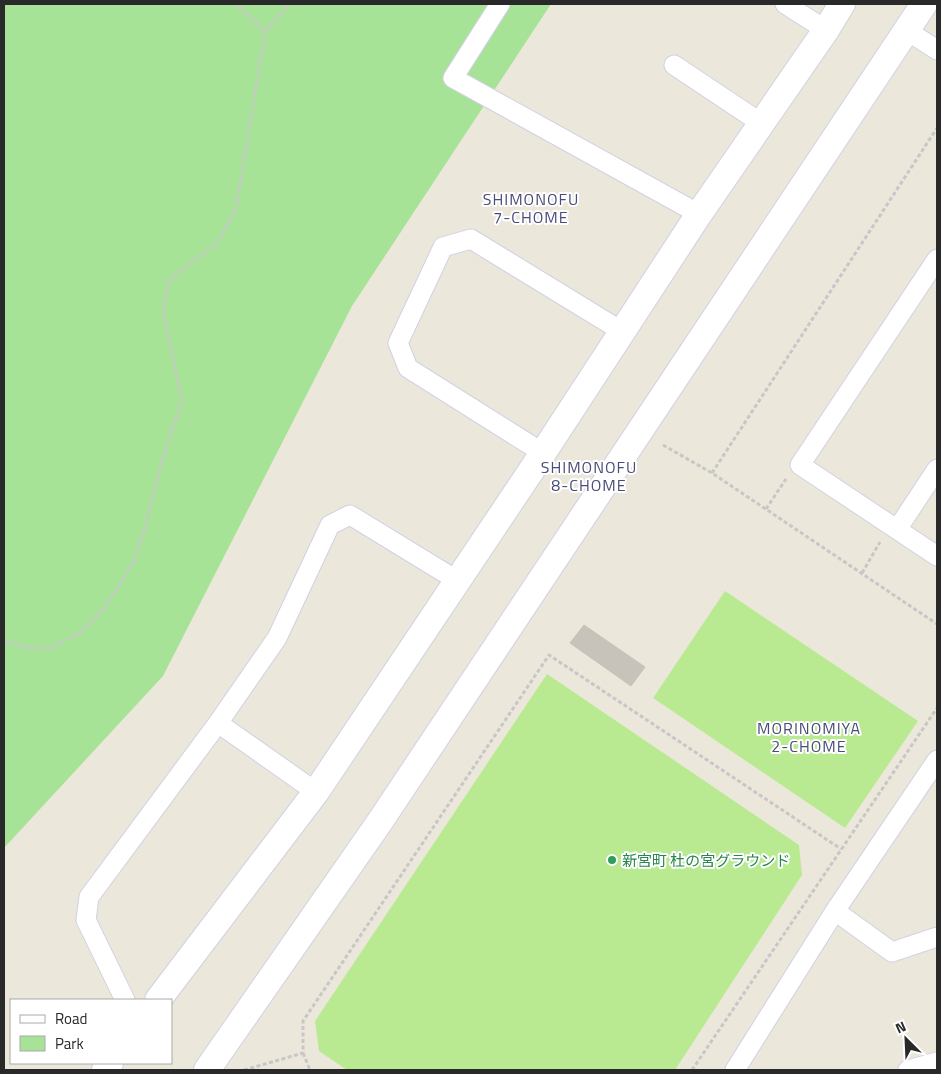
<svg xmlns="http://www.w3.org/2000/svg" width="941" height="1074" font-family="'Titillium Web','Noto Sans JP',sans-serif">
<rect width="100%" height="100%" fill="#ece7db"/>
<path fill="#a7e397" d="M 4,4 L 551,4 L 352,306 L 163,676 L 4,848 Z"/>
<path fill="#b9ea92" d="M 725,591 L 918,721 L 845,828 L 653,698 Z
M 547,674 L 799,845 L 802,875 L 675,1070 L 347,1070 L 319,1051 L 315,1021 Z"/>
<path fill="#c7c3bb" stroke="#c7c3b5" d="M 584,625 L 645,667 L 631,686 L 570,643 Z"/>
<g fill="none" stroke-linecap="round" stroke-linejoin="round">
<defs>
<path id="street" d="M 500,4 L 453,78 L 699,214
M 785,4 L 826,30
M 906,30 L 937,50
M 674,65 L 761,123
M 937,259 L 800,465 L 937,556
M 543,453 L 408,368 L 398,343 L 443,247 L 471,239 L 623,332
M 898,528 L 937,469
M 218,723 L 316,792
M 835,911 L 892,952 L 937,937
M 125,1000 L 86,920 L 89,897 L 218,723 L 277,638 L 330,525 L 350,515 L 458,581
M 735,1070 L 835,911 L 937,760
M 908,1070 L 937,1062"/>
<path id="secondary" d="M 158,1000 L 316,792 L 543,453 L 699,214 L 826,30 L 842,4
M 105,1070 L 110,1063
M 207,1070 L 381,820 L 924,4"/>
</defs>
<use href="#street" stroke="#d0d1e2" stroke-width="21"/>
<use href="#secondary" stroke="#d0d1e2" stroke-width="28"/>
<path stroke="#c7c7c7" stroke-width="3" stroke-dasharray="4 2.5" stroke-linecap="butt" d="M 237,4 L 265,32
M 663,445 L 712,473 L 937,624
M 712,473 L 937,128
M 766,509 L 786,479
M 862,573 L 880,542
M 4,641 L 28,648 L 47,649 L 79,634 L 102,611 L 133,563 L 145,528 L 161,464 L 182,400 L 163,311 L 169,280 L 217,243 L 236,209 L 265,32 L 289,4
M 303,1053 L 310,1070
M 244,1070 L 303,1053 L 303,1021 L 549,655 L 841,849
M 692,1070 L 937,708"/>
<use href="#street" stroke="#fff" stroke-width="19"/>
<use href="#secondary" stroke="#fff" stroke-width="26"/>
</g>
<circle fill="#2e9e5b" stroke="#fff" stroke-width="2" cx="612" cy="860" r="5"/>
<g text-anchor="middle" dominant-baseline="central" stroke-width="4" stroke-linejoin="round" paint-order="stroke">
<g font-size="15" fill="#27864d" stroke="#fff" text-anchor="start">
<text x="622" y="860">新宮町 杜の宮グラウンド</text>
</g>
<g font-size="16" letter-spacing="1" fill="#4a4c7a" stroke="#fff">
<text x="531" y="199">SHIMONOFU<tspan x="531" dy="18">7-CHOME</tspan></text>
<text x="589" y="467">SHIMONOFU<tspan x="589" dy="18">8-CHOME</tspan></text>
<text x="809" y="728">MORINOMIYA<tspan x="809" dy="18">2-CHOME</tspan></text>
</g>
</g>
<rect width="941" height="1074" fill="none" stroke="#292929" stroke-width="10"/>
<rect x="10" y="999" width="162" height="65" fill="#ffffff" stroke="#a9a9a9"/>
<rect x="20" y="1015" width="25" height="8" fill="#ffffff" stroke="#a9a9a9"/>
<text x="55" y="1024" font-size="15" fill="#292929">Road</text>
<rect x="20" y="1036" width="25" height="15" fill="#a7e397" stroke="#a9a9a9"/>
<text x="55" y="1049" font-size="15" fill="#292929">Park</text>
<g transform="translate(906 1039) rotate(336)" stroke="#ffffff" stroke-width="4" paint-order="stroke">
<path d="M0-4L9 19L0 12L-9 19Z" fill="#292929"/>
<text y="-8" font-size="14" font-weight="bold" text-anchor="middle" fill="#292929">N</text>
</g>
</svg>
